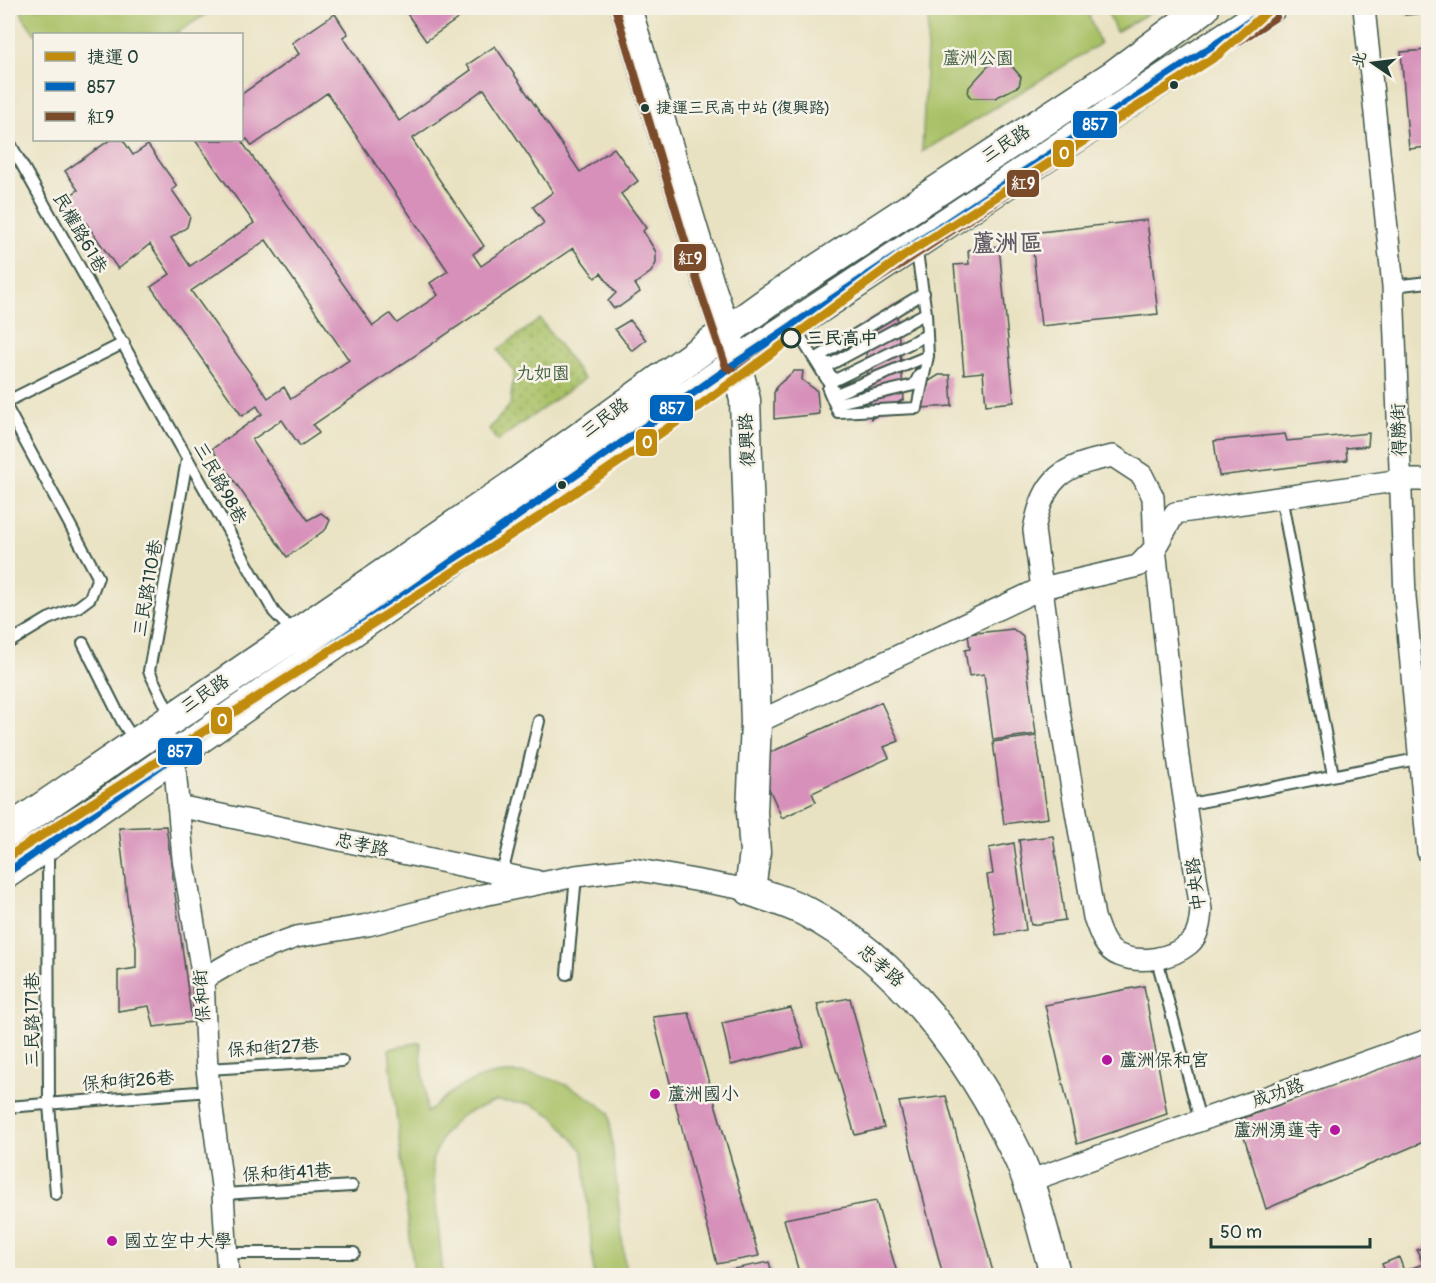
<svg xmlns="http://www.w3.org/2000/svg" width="1436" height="1283" font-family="Pangolin,'LXGW WenKai TC',sans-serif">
<defs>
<pattern id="grass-dots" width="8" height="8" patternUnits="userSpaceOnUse" patternTransform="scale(1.5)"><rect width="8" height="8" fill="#a9c166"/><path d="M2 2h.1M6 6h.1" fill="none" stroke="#899e55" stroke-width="1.8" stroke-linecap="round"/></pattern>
</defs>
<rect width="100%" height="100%" fill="#f7f3e8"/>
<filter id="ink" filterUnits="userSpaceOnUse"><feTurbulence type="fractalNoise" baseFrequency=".0167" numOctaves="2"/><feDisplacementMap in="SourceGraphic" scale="12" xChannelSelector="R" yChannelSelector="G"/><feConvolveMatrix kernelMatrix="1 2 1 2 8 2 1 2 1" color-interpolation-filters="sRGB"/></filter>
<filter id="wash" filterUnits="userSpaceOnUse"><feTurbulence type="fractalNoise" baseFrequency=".008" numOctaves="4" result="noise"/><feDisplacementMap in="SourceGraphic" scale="24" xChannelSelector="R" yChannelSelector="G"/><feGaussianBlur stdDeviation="1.35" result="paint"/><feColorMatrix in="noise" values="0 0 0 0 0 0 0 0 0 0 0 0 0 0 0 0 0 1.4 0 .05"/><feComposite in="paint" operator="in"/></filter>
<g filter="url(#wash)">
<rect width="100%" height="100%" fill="#e9e2c2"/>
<path fill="url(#grass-dots)" stroke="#647f4d" stroke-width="1.5" d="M 540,319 L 584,379 L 497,441 L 489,429 L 510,405 L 514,372 L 498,350 Z"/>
<path fill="#a9c166" stroke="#647f4d" stroke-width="1.5" d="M 21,8 L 216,8 L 175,34 L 35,34 L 23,17 Z
M 929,8 L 1086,8 L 1100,44 L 922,152 Z
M 1106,8 L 1158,8 L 1116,32 Z
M 420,1042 L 427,1113 C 436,1105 445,1096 455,1090 C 508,1057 565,1075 609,1113 L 626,1275 L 594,1275 L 583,1151 L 553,1116 L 531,1104 L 495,1101 L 462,1115 L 444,1133 L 432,1161 L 443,1275 L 414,1275 L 389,1049 Z"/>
<g id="blocks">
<path fill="#d790ba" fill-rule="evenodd" d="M 403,8 L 473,8 L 426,41 Z
M 1404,8 L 1428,8 L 1428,13 L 1405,15 Z
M 335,14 L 348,34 L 343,37 L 399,121 L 471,70 L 467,65 L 495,46 L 580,172 L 614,148 L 638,181 L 621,194 L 646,228 L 643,231 L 656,252 L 656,263 L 651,272 L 635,284 L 640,292 L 619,307 L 613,308 L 608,301 L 616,293 L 601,273 L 595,278 L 573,248 L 313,425 L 319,433 L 300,446 L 282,420 L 252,440 L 308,520 L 321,513 L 330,520 L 326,529 L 287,557 L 212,449 L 262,414 L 257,406 L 242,416 L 151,287 L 170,274 L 150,244 L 118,269 L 68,197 L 78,190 L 65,171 L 110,140 L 123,140 L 133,155 L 148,145 L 177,186 L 172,190 L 190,216 L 187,227 L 171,238 L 190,266 L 254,223 L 195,140 L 242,140 L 242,94 L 299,54 L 292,43 ZM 484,89 L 553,192 L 533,207 L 544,223 L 481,266 L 473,254 L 484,246 L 412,139 ZM 327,93 L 448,271 L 430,283 L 438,295 L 397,323 L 390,314 L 373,326 L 242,142 L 247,139 L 252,146 ZM 266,240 L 349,360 L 291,399 L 284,387 L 268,398 L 191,291 Z
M 1428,50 L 1428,147 L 1409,149 L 1401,52 Z
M 1004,57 L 1021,77 L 1019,86 L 995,98 L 971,98 L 968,94 L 969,87 L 991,63 Z
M 1147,220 L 1158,314 L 1041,326 L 1031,233 Z
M 999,246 L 1014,402 L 986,405 L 983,372 L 964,374 L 954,265 L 969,264 L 968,250 Z
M 896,304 L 904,399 L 871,419 L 864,323 Z
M 630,320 L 646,340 L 632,351 L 615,329 Z
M 794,371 L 803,371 L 802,380 L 817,391 L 819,414 L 774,419 L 774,393 L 777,386 Z
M 939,375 L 950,375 L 952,406 L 921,408 L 926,383 Z
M 1369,433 L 1368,446 L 1346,448 L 1347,460 L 1219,476 L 1214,441 L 1285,434 L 1287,441 Z
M 1013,629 L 1023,637 L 1036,734 L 993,740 L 984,674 L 969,676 L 965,650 L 970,649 L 968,634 Z
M 881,702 L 899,741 L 884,747 L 889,758 L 812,793 L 816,802 L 782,818 L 756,759 Z
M 1036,736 L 1048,818 L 1004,824 L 993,742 Z
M 166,826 L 192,1022 L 154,1027 L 149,1006 L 118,1011 L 118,971 L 136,968 L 136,947 L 128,906 L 119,828 Z
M 1053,836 L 1065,920 L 1031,925 L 1019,840 Z
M 1014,843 L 1026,930 L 996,935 L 987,875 L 993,874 L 989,848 Z
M 1144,986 L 1167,1114 L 1077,1144 L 1045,1005 Z
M 850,998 L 884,1128 L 855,1135 L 817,1004 Z
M 791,1008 L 804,1047 L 731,1065 L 722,1023 Z
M 689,1013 L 759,1256 L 717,1264 L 653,1017 Z
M 1428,1048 L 1428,1140 L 1266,1209 L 1239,1120 Z
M 946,1096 L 994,1276 L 943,1276 L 899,1102 Z
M 876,1201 L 898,1276 L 800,1276 L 784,1219 Z
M 1428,1245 L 1428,1276 L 1387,1276 L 1382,1264 L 1399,1257 L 1404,1271 L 1423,1264 L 1417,1250 Z
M 769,1262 L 773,1276 L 707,1276 L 707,1274 Z"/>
</g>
</g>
<g filter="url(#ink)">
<use href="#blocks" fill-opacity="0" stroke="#3d5649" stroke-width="1.5"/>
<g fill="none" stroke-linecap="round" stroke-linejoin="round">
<defs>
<path id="lane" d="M 8,140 L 274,612 L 295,634
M 1393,286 L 1428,282
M 795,328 L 836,394 L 928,356 L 927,335
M 815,359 L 831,364 L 926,313 L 916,246
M 815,359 L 924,293
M 828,372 L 835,380 L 927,335 L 926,313
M 828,389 L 838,412 L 917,408 L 928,356
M 833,393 L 838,403 L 914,385 L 920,374
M 8,401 L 124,343
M 8,410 L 98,577 L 90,598 L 78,607 L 48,619 L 8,643
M 1281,496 L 1333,775
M 83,643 L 123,723 L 136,743
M 171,717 L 149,671 L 187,460
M 1185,805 L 1422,758
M 48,849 L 49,1104 L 56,1194
M 502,874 L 539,721
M 1157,960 L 1200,1120
M 567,974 L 576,876
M 207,1069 L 342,1061
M 8,1107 L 210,1091
M 223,1194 L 352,1186
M 226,1253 L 354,1253"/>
<path id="street" d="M 1364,8 L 1393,286 L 1405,597 L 1428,852
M 1113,456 L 1142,475 L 1153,497 L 1155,548 L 1178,757 L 1201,910 C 1200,921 1199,936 1189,944 C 1171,959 1140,964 1119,955 C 1104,950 1099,930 1094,917 L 1058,706 L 1034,530 C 1044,477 1062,466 1113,456 Z
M 756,723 L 1042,588 L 1138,566 L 1155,548 L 1175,513 L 1401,480 L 1428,480
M 173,746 L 183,858 L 203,979 L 207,1069 L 223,1194 L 228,1276
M 178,806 L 536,881
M 203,979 L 241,957 L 296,937 L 368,925 L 483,895 L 576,876 L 633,869 L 750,890
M 1026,1182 L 1428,1040"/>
<path id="secondary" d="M 626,8 L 708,281 L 736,363 L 745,400 L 756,723 L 752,812 L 755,852 L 750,890 C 768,897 788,902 805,911 C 900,960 972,1060 1017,1154 C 1034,1189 1044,1238 1056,1276
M 8,831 L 511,487 L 772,299 L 1114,75 L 1204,8
M 8,872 L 736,363 L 1270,8"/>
</defs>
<use href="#lane" stroke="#3d5649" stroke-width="14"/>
<use href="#street" stroke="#3d5649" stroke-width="24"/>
<use href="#secondary" stroke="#3d5649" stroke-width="33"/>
<use href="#lane" stroke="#fff" stroke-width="10"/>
<use href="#street" stroke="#fff" stroke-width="21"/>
<use href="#secondary" stroke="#fff" stroke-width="30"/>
<defs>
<path id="bus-1" d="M 8,872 L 736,363 L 1270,8"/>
<path id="bus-2" d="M 616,11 L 698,284 L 726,367 L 736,373 L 1276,17"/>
</defs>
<use href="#bus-1" stroke="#f7f3e8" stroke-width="12"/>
<use href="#bus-2" stroke="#f7f3e8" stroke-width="12"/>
<use href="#bus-1" stroke="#0065bd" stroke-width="8"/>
<use href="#bus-2" stroke="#7a4b2a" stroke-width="8"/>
<defs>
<path id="metro-1" d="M 8,857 L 542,515 L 694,410 L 905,255 L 1218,55 L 1271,8"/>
</defs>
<use href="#metro-1" stroke="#f7f3e8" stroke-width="14"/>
<use href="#metro-1" stroke="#c18c0d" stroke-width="9"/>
</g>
</g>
<g fill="#1f3d34" stroke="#f7f3e8" stroke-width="2">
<circle cx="1174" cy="85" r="5"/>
<circle cx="645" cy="108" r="5"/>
<circle cx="562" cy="485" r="5"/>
</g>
<circle fill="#f7f3e8" stroke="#1f3d34" stroke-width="3" cx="791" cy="338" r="9"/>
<g fill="#b5179e" stroke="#f7f3e8" stroke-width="2">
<circle cx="1107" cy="1060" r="6"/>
<circle cx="655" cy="1094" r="6"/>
<circle cx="1335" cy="1130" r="6"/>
<circle cx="112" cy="1241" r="6"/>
</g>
<g text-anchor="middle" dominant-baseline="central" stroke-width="5" stroke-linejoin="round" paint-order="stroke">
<g font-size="16" fill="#1f3d34" stroke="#f7f3e8" text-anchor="start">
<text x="656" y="108">捷運三民高中站 (復興路)</text>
</g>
<g font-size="18" fill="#425e40" stroke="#f7f3e8">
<text x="978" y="58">蘆洲公園</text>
<text x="543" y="373">九如園</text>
</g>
<g font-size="18" fill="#1f3d34" stroke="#f7f3e8">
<text transform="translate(1006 144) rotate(-33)">三民路</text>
<text transform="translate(80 233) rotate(60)">民權路61巷</text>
<text transform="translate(605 418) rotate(-36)">三民路</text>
<text transform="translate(1399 430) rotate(-92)">得勝街</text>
<text transform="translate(747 440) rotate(-93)">復興路</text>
<text transform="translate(220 483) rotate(61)">三民路98巷</text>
<text transform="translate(148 588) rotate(-80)">三民路110巷</text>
<text transform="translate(205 694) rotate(-34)">三民路</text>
<text transform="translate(362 845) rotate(12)">忠孝路</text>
<text transform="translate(1196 884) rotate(-97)">中央路</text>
<text transform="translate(881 966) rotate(41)">忠孝路</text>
<text transform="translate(202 996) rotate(-94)">保和街</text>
<text transform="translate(32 1020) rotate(-90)">三民路171巷</text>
<text transform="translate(273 1048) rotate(-3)">保和街27巷</text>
<text transform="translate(128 1081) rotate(-4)">保和街26巷</text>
<text transform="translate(1278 1093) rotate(-19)">成功路</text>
<text transform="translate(287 1173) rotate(-3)">保和街41巷</text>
</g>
<g font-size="18" font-weight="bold" fill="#1f3d34" stroke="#f7f3e8" text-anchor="start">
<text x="806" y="338">三民高中</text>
</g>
<g font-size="18" fill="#1f3d34" stroke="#f7f3e8" text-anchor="start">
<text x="1119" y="1060">蘆洲保和宮</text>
<text x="667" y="1094">蘆洲國小</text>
<text x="1323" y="1130" text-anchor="end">蘆洲湧蓮寺</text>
<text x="124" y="1241">國立空中大學</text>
</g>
<g font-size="24" font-weight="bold" fill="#5f5a63" stroke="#f7f3e8">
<text x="1007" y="243">蘆洲區</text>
</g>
</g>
<g stroke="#f7f3e8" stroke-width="2">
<rect x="1072" y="110" width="46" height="29" rx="6" fill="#0065bd"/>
<rect x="1052" y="139" width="23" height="29" rx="6" fill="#c18c0d"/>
<rect x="1006" y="169" width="34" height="29" rx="6" fill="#7a4b2a"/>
<rect x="673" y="243" width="34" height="29" rx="6" fill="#7a4b2a"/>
<rect x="649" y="394" width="45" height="28" rx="6" fill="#0065bd"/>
<rect x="635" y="428" width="23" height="29" rx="6" fill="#c18c0d"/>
<rect x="210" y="706" width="23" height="29" rx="6" fill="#c18c0d"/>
<rect x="157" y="737" width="46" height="29" rx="6" fill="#0065bd"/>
</g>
<g font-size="16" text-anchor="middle" font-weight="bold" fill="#fff">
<text x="1095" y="130">857</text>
<text x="1064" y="159">O</text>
<text x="1023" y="189">紅9</text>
<text x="690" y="264">紅9</text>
<text x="672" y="414">857</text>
<text x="647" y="448">O</text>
<text x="222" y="726">O</text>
<text x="180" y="757">857</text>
</g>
<rect width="1436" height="1283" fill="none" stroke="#f7f3e8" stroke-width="30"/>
<rect x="33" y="33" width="210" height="108" fill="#f7f3e8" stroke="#a1aaa0" stroke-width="1.5"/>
<rect x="45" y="52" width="30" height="9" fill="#c18c0d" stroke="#a1aaa0" stroke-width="1.5"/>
<text x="87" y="63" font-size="18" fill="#1f3d34">捷運 O</text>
<rect x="45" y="82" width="30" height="9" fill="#0065bd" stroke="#a1aaa0" stroke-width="1.5"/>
<text x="87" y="93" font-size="18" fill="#1f3d34">857</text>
<rect x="45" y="112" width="30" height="9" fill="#7a4b2a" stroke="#a1aaa0" stroke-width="1.5"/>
<text x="87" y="123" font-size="18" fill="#1f3d34">紅9</text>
<g transform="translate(1373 63) rotate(284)" stroke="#f7f3e8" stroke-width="4.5" paint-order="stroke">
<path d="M0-4.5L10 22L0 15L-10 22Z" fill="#1f3d34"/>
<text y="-9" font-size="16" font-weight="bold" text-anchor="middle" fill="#1f3d34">北</text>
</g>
<path d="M1211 1238v9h159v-9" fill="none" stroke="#1f3d34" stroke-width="3"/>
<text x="1220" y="1238" font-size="18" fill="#1f3d34" stroke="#f7f3e8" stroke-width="4.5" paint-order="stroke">50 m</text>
</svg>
